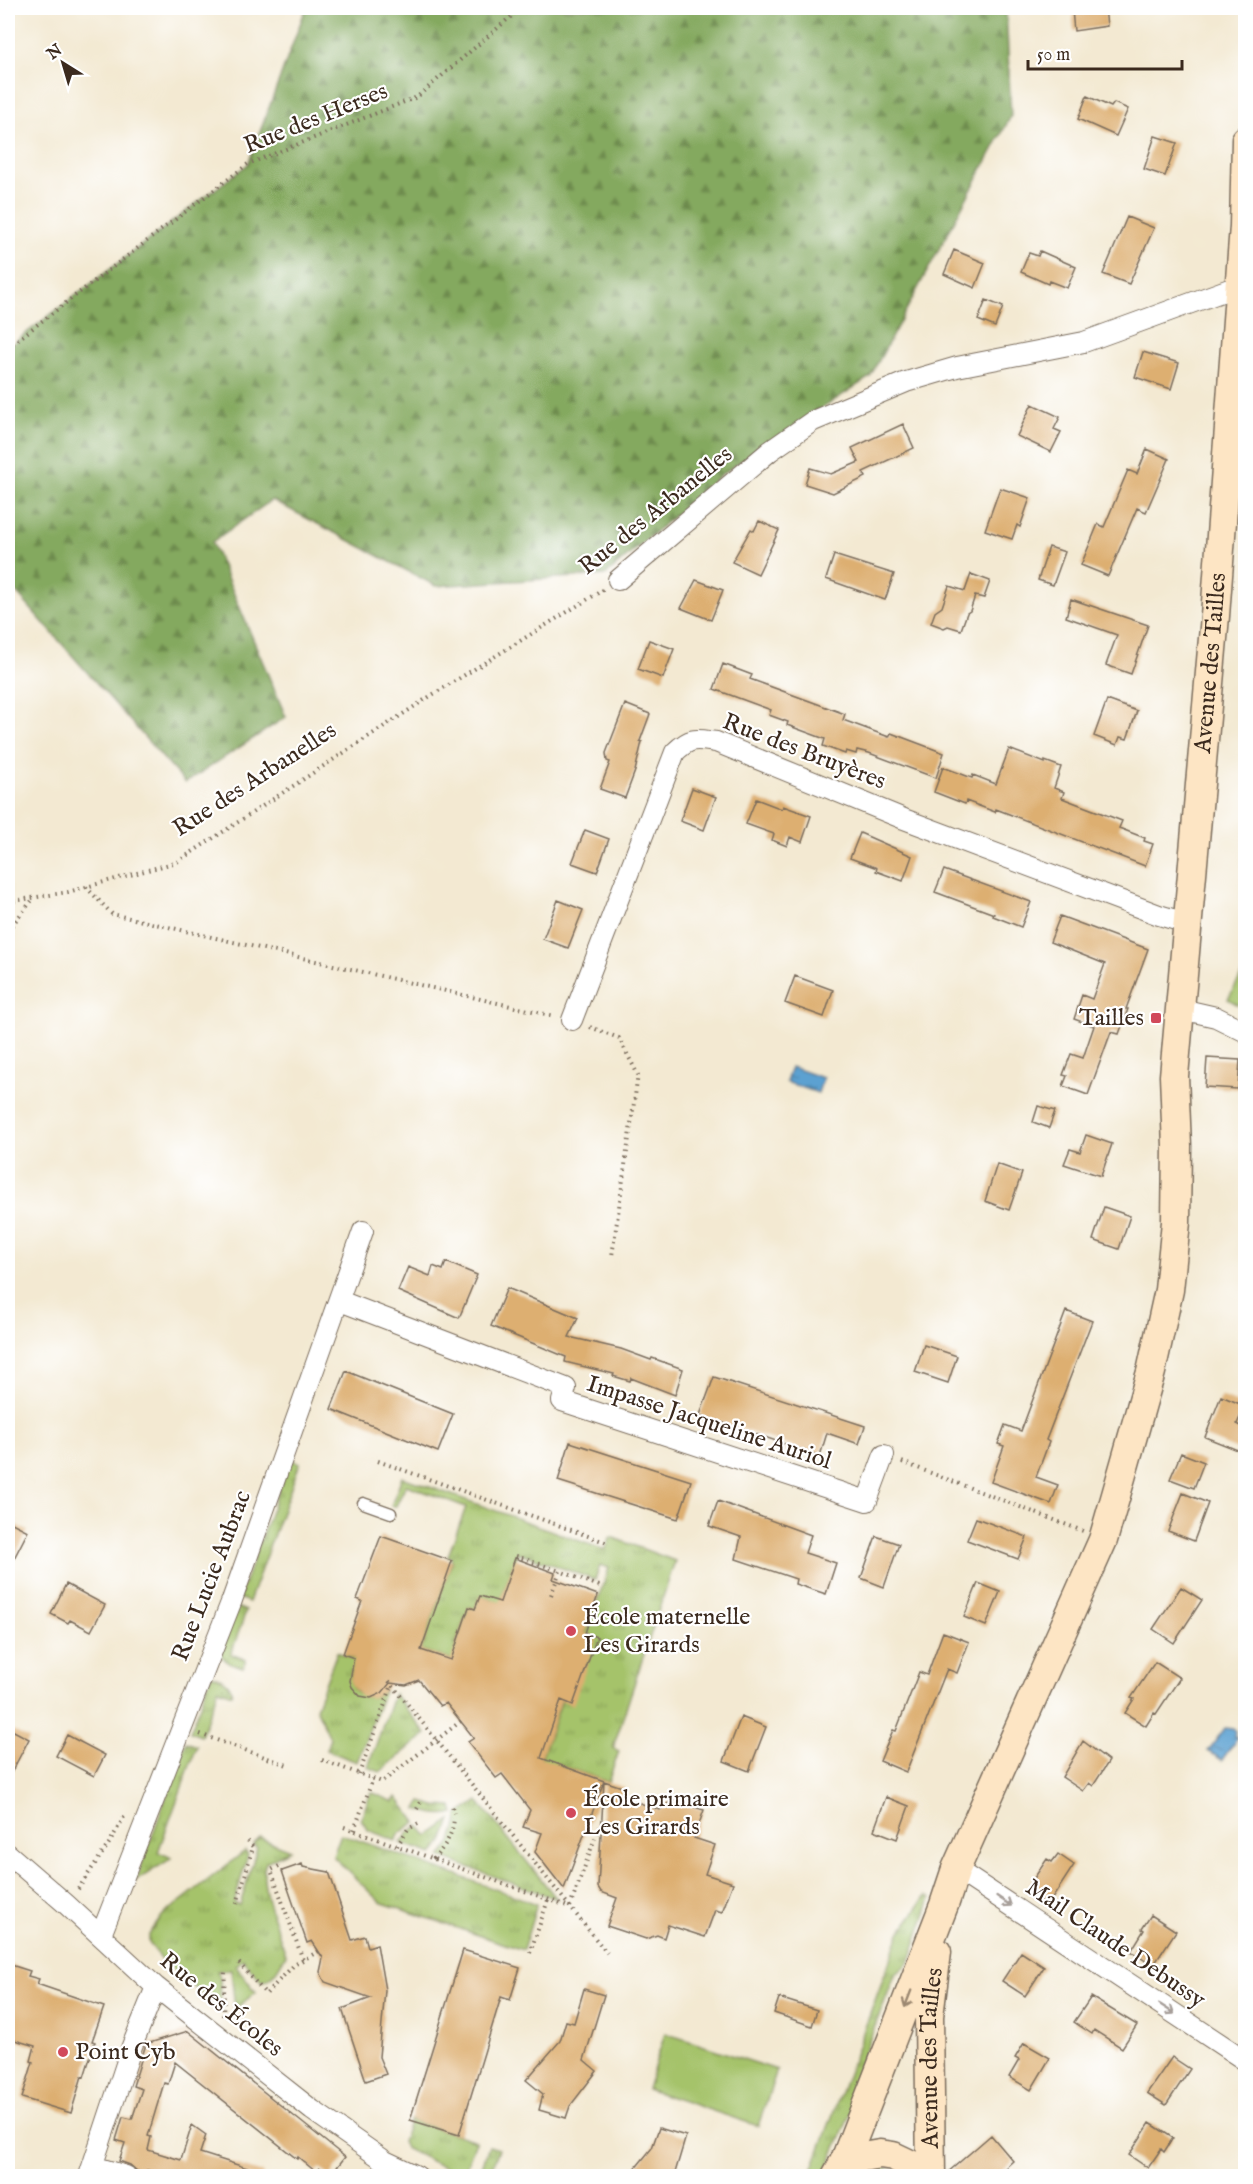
<svg xmlns="http://www.w3.org/2000/svg" width="1253" height="2184" font-family="'IM FELL English',serif">
<defs>
<pattern id="grass-tufts" width="24" height="20" patternUnits="userSpaceOnUse" patternTransform="scale(1.5)"><rect width="24" height="20" fill="#a5c36a"/><path d="M3 7l-1-3M5 7V3M7 7l1-3M15 17l-1-3M17 17v-4M19 17l1-3" fill="none" stroke="#889f57"/></pattern>
<pattern id="forest-firs" width="22" height="20" patternUnits="userSpaceOnUse" patternTransform="scale(1.5)"><rect width="22" height="20" fill="#84a95e"/><path d="M5 1l3.5 6h-7zM16 11l3.5 6h-7z" fill="#6d8a4d"/></pattern>
<pattern id="water-ripples" width="26" height="14" patternUnits="userSpaceOnUse" patternTransform="scale(1.5)"><rect width="26" height="14" fill="#5ca1d1"/><path d="M2 4q2-2 4 0t4 0M15 11q2-2 4 0t4 0" fill="none" stroke="#4d83a9"/></pattern>
</defs>
<rect width="100%" height="100%" fill="#fff"/>
<filter id="ink" filterUnits="userSpaceOnUse"><feTurbulence type="fractalNoise" baseFrequency=".0167" numOctaves="2"/><feDisplacementMap in="SourceGraphic" scale="12" xChannelSelector="R" yChannelSelector="G"/><feConvolveMatrix kernelMatrix="1 2 1 2 8 2 1 2 1" color-interpolation-filters="sRGB"/></filter>
<filter id="wash" filterUnits="userSpaceOnUse"><feTurbulence type="fractalNoise" baseFrequency=".008" numOctaves="4" result="noise"/><feDisplacementMap in="SourceGraphic" scale="24" xChannelSelector="R" yChannelSelector="G"/><feGaussianBlur stdDeviation="1.35" result="paint"/><feColorMatrix in="noise" values="0 0 0 0 0 0 0 0 0 0 0 0 0 0 0 0 0 1.4 0 .05"/><feComposite in="paint" operator="in"/></filter>
<g filter="url(#wash)">
<rect width="100%" height="100%" fill="#f3e9d2"/>
<path fill="url(#grass-tufts)" stroke="#707644" stroke-width="1.5" d="M 292,1460 L 300,1463 L 249,1602 L 239,1598 L 289,1462 Z
M 402,1477 L 605,1550 L 611,1537 L 675,1561 L 613,1748 L 619,1751 L 608,1782 L 557,1764 L 548,1789 L 531,1769 L 542,1756 L 609,1568 L 600,1565 L 595,1580 L 518,1552 L 502,1596 L 503,1604 L 480,1596 L 475,1609 L 469,1607 L 455,1646 L 457,1662 L 421,1650 L 452,1561 L 451,1557 L 448,1556 L 466,1507 L 406,1485 L 396,1506 L 391,1506 Z
M 236,1607 L 246,1611 L 231,1654 L 246,1660 L 243,1667 L 228,1662 L 220,1655 Z
M 337,1652 L 356,1659 C 354,1665 351,1671 351,1678 C 350,1698 374,1703 385,1689 L 357,1762 L 326,1750 L 330,1738 L 316,1708 Z
M 211,1675 C 222,1678 231,1682 232,1694 L 218,1689 L 201,1736 L 190,1732 Z
M 394,1694 L 426,1734 L 380,1772 L 368,1767 Z
M 186,1742 L 197,1746 L 158,1852 L 172,1858 L 136,1881 Z
M 371,1792 L 394,1802 L 397,1797 L 416,1822 L 400,1833 L 396,1841 L 368,1830 L 361,1819 Z
M 478,1801 L 557,1899 L 440,1857 C 451,1845 457,1832 458,1815 Z
M 421,1802 L 436,1806 L 452,1807 L 454,1813 C 442,1817 428,1813 417,1809 Z
M 451,1820 L 443,1842 L 433,1854 L 401,1843 L 409,1832 L 419,1826 L 428,1836 Z
M 341,1834 L 537,1904 L 523,1950 L 380,1902 L 333,1856 Z
M 260,1838 L 290,1850 L 266,1862 C 257,1883 279,1933 286,1955 C 279,1965 274,1980 261,1981 L 243,1959 L 236,1966 L 256,1992 L 235,2009 L 231,1970 L 217,1971 L 220,1977 L 221,2007 L 219,2009 L 161,1958 L 149,1943 L 149,1935 L 162,1916 L 245,1851 L 248,1855 L 234,1903 L 240,1905 L 257,1848 L 254,1844 Z
M 926,1896 L 931,1898 L 909,1963 L 895,1975 L 862,2059 L 861,2089 L 824,2176 L 810,2176 L 900,1933 Z
M 410,2120 L 476,2141 L 465,2170 L 459,2175 L 405,2148 L 402,2142 Z
M 489,2146 L 499,2149 L 489,2176 L 479,2176 Z
M 880,2166 L 906,2176 L 849,2176 L 861,2168 Z"/>
<path fill="url(#forest-firs)" stroke="#606a3e" stroke-width="1.5" d="M 306,8 L 1006,8 L 1011,116 L 870,377 L 723,473 L 606,575 L 436,586 L 272,500 L 212,542 L 286,717 L 185,783 L 8,583 L 8,347 L 248,164 Z"/>
<path fill="#a5c36a" stroke="#707644" stroke-width="1.5" d="M 1245,969 L 1245,1009 L 1228,999 Z
M 665,2033 L 777,2070 L 758,2126 L 647,2089 Z"/>
<path fill="url(#water-ripples)" stroke="#4c6678" stroke-width="1.5" d="M 791,1067 L 823,1078 L 818,1093 L 786,1082 Z
M 1225,1728 L 1233,1729 L 1236,1732 L 1235,1736 L 1238,1737 L 1222,1760 L 1208,1751 Z"/>
<g id="blocks">
<path fill="#ddaf71" d="M 1094,8 L 1105,8 L 1107,26 L 1074,31 L 1072,10 Z
M 1087,96 L 1111,107 L 1114,103 L 1128,109 L 1116,136 L 1078,119 Z
M 1155,136 L 1177,143 L 1165,176 L 1144,169 Z
M 1127,217 L 1154,228 L 1129,284 L 1103,274 Z
M 954,250 L 985,263 L 975,288 L 944,274 Z
M 1040,251 L 1076,267 L 1067,288 L 1049,281 L 1048,284 L 1021,272 L 1029,253 L 1038,256 Z
M 986,300 L 1003,307 L 995,327 L 978,320 Z
M 1143,352 L 1179,363 L 1171,389 L 1135,377 Z
M 1032,404 L 1060,417 L 1054,429 L 1061,432 L 1051,452 L 1017,436 Z
M 903,424 L 914,448 L 863,472 L 866,477 L 833,493 L 805,484 L 810,468 L 831,474 L 859,462 L 852,448 Z
M 1147,449 L 1169,459 L 1146,512 L 1137,508 L 1108,576 L 1081,565 L 1098,524 L 1104,527 L 1128,470 L 1137,474 Z
M 1000,488 L 1030,498 L 1020,527 L 1017,525 L 1012,539 L 985,530 Z
M 759,521 L 779,530 L 758,574 L 732,562 L 751,529 L 754,531 Z
M 1049,547 L 1065,552 L 1053,585 L 1038,580 Z
M 834,555 L 894,574 L 885,600 L 826,579 Z
M 971,574 L 990,581 L 984,598 L 975,596 L 970,611 L 967,613 L 961,630 L 948,626 L 944,628 L 931,623 L 935,612 L 942,607 L 949,586 L 965,591 Z
M 696,580 L 723,590 L 711,620 L 681,608 Z
M 1071,599 L 1148,625 L 1131,674 L 1106,665 L 1117,635 L 1066,617 Z
M 649,640 L 674,649 L 663,678 L 638,669 Z
M 723,664 L 752,675 L 750,679 L 845,714 L 843,720 L 889,737 L 891,733 L 944,753 L 936,778 L 869,753 L 857,750 L 856,754 L 846,751 L 845,754 L 823,746 L 825,739 L 787,725 L 788,722 L 769,715 L 771,710 L 714,689 Z
M 1107,700 L 1137,711 L 1127,739 L 1120,737 L 1117,745 L 1094,736 Z
M 625,704 L 650,714 L 640,741 L 642,742 L 635,771 L 625,798 L 600,789 L 610,762 L 607,761 L 606,753 Z
M 1009,749 L 1045,763 L 1045,761 L 1061,767 L 1054,788 L 1064,792 L 1062,798 L 1122,821 L 1119,828 L 1145,838 L 1144,841 L 1153,844 L 1145,866 L 996,809 L 995,812 L 966,801 L 965,804 L 934,792 L 943,767 L 972,778 L 973,775 L 996,784 Z
M 692,788 L 716,797 L 704,830 L 680,821 Z
M 756,799 L 782,809 L 783,806 L 811,816 L 802,842 L 790,837 L 787,846 L 772,840 L 774,834 L 746,824 Z
M 585,830 L 609,839 L 597,872 L 572,863 Z
M 860,833 L 912,856 L 903,881 L 876,871 L 877,868 L 850,858 Z
M 944,870 L 1031,902 L 1021,927 L 993,916 L 994,914 L 935,892 Z
M 558,900 L 583,910 L 568,948 L 543,939 Z
M 1060,916 L 1148,949 L 1126,1009 L 1128,1009 L 1119,1034 L 1111,1032 L 1088,1095 L 1063,1086 L 1067,1076 L 1063,1075 L 1071,1054 L 1083,1058 L 1094,1026 L 1074,1019 L 1082,995 L 1092,999 L 1105,964 L 1050,942 Z
M 795,976 L 833,990 L 824,1017 L 785,1003 Z
M 1207,1058 L 1240,1060 L 1238,1089 L 1205,1087 Z
M 1038,1106 L 1055,1111 L 1049,1128 L 1033,1122 Z
M 1086,1135 L 1112,1144 L 1101,1176 L 1064,1164 L 1070,1149 L 1080,1152 Z
M 997,1164 L 1022,1173 L 1009,1210 L 985,1201 Z
M 1104,1207 L 1130,1216 L 1119,1249 L 1093,1240 Z
M 446,1262 L 477,1275 L 459,1318 L 398,1291 L 408,1267 L 430,1276 L 433,1266 L 443,1270 Z
M 507,1288 L 578,1318 L 569,1337 L 621,1349 L 651,1360 L 652,1358 L 683,1369 L 675,1395 L 631,1378 L 630,1381 L 613,1376 L 614,1374 L 565,1362 L 566,1357 L 491,1326 Z
M 1066,1311 L 1092,1321 L 1046,1440 L 1049,1442 L 1036,1477 L 1058,1485 L 1051,1504 L 991,1482 L 1004,1446 L 998,1444 L 1005,1425 L 1021,1431 Z
M 924,1345 L 957,1356 L 948,1383 L 915,1372 Z
M 346,1371 L 453,1414 L 438,1452 L 331,1409 Z
M 714,1377 L 865,1426 L 859,1444 L 827,1433 L 820,1456 L 700,1415 Z
M 1221,1396 L 1245,1406 L 1237,1424 L 1245,1428 L 1245,1453 L 1205,1437 Z
M 570,1442 L 691,1481 L 678,1519 L 558,1481 Z
M 1181,1453 L 1204,1462 L 1194,1488 L 1170,1479 Z
M 1183,1493 L 1208,1503 L 1194,1541 L 1168,1531 Z
M 718,1501 L 811,1535 L 805,1553 L 836,1563 L 826,1594 L 795,1584 L 796,1579 L 736,1559 L 741,1537 L 709,1526 Z
M 976,1518 L 1027,1537 L 1018,1559 L 967,1540 Z
M 8,1521 L 28,1531 L 8,1570 Z
M 381,1536 L 452,1561 L 421,1650 L 451,1660 L 469,1607 L 475,1609 L 480,1596 L 500,1602 L 515,1558 L 555,1573 L 553,1579 L 598,1595 L 585,1633 L 597,1637 L 573,1705 L 561,1700 L 541,1758 L 604,1781 L 564,1889 L 535,1852 L 542,1833 L 523,1827 L 530,1810 L 502,1774 L 496,1778 L 468,1742 L 474,1738 L 446,1703 L 440,1706 L 419,1680 L 406,1685 L 390,1683 L 382,1693 L 371,1698 L 360,1696 L 352,1687 L 350,1681 L 354,1658 L 343,1654 L 362,1601 L 357,1599 Z
M 876,1536 L 899,1544 L 884,1587 L 861,1578 Z
M 978,1583 L 1000,1592 L 986,1626 L 964,1617 Z
M 66,1584 L 105,1605 L 91,1631 L 70,1620 L 68,1623 L 51,1614 Z
M 1181,1587 L 1202,1600 L 1174,1643 L 1153,1629 Z
M 943,1632 L 969,1642 L 957,1673 L 947,1669 L 906,1772 L 880,1761 L 893,1730 L 896,1731 L 919,1672 L 927,1675 Z
M 1155,1662 L 1180,1678 L 1156,1714 L 1154,1713 L 1146,1726 L 1125,1713 L 1134,1699 L 1131,1698 Z
M 741,1717 L 766,1727 L 749,1771 L 724,1761 Z
M 8,1728 L 29,1739 L 8,1779 Z
M 67,1735 L 105,1755 L 94,1776 L 56,1756 Z
M 1083,1741 L 1109,1761 L 1093,1786 L 1089,1783 L 1083,1791 L 1062,1777 Z
M 604,1781 L 625,1788 L 622,1797 L 660,1810 L 672,1800 L 704,1810 L 694,1838 L 715,1845 L 705,1874 L 733,1883 L 722,1912 L 715,1910 L 705,1937 L 668,1925 L 664,1938 L 657,1935 L 646,1939 L 607,1926 L 617,1898 L 601,1892 L 598,1887 Z
M 886,1797 L 909,1806 L 897,1839 L 874,1830 Z
M 1058,1854 L 1074,1865 L 1048,1905 L 1026,1890 L 1047,1859 L 1052,1862 Z
M 302,1864 L 303,1867 L 329,1872 L 352,1940 L 365,1936 L 368,1947 L 377,1944 L 385,1990 L 379,2057 L 386,2074 L 366,2081 L 342,2009 L 371,1998 L 325,1982 L 320,1972 L 323,1958 L 312,1941 L 307,1943 L 282,1871 Z
M 1151,1915 L 1176,1931 L 1153,1966 L 1131,1951 L 1144,1930 L 1142,1929 Z
M 463,1950 L 520,1968 L 510,2000 L 501,1997 L 459,2135 L 410,2120 Z
M 1021,1952 L 1044,1967 L 1025,1996 L 1002,1981 Z
M 8,1964 L 30,1971 L 28,1976 L 39,1979 L 37,1984 L 104,2007 L 92,2041 L 95,2042 L 84,2077 L 82,2076 L 71,2113 L 22,2098 L 33,2062 L 31,2061 L 35,2046 L 8,2038 Z
M 584,1989 L 604,1995 L 584,2060 L 597,2071 L 570,2106 L 566,2118 L 539,2110 L 543,2094 L 526,2080 L 560,2041 L 566,2021 L 574,2023 Z
M 1091,1997 L 1137,2025 L 1122,2048 L 1094,2030 L 1092,2034 L 1074,2022 Z
M 779,1998 L 817,2010 L 812,2026 L 774,2013 Z
M 188,2031 L 345,2157 L 330,2176 L 319,2168 L 316,2172 L 298,2157 L 297,2159 L 175,2062 L 168,2084 L 164,2083 L 156,2109 L 148,2136 L 151,2137 L 148,2150 L 181,2160 L 192,2125 L 206,2135 L 200,2153 L 263,2173 L 262,2176 L 168,2176 L 147,2170 L 146,2174 L 137,2171 L 130,2165 L 119,2161 L 125,2143 L 116,2140 L 123,2117 L 132,2119 L 142,2089 L 133,2086 L 146,2044 Z
M 1024,2043 L 1050,2058 L 1031,2090 L 1009,2077 L 1019,2060 L 1015,2058 Z
M 1172,2057 L 1190,2069 L 1166,2105 L 1147,2093 Z
M 1150,2123 L 1173,2138 L 1164,2152 L 1161,2149 L 1148,2168 L 1129,2155 Z
M 659,2128 L 686,2136 L 674,2176 L 629,2176 L 652,2148 Z
M 991,2135 L 1013,2161 L 996,2176 L 947,2176 L 947,2173 Z"/>
</g>
</g>
<g filter="url(#ink)">
<use href="#blocks" fill-opacity="0" stroke="#7b6d5d" stroke-width="1.5"/>
<g fill="none" stroke-linecap="round" stroke-linejoin="round">
<defs>
<path id="lane" d="M 363,1503 L 391,1513"/>
<path id="street" d="M 618,580 L 770,451 L 813,421 L 906,382 L 957,367 L 1084,342 L 1246,283
M 1181,1009 L 1216,1017 L 1246,1032
M 572,1020 L 675,752 C 691,737 695,739 716,742 L 904,819 L 1159,915 L 1186,923
M 340,1301 L 566,1388 L 562,1401 L 867,1501 L 884,1455
M 8,1854 L 66,1904 L 156,1987 L 312,2110 L 385,2161 L 417,2176
M 956,1869 L 1246,2061
M 101,1935 L 232,1600 L 363,1231
M 93,2166 L 126,2176
M 89,2176 L 132,2046 L 156,1987"/>
<g id="secondary">
<path d="M 845,2160 L 880,2154 L 893,2156 L 931,2174"/>
<path id="s1" d="M 836,2176 L 845,2160 L 944,1905 L 956,1869 L 1103,1540 L 1116,1495 L 1151,1372 L 1169,1290 L 1176,1222 L 1177,1146 L 1174,1076 L 1215,616 L 1244,226 L 1246,140"/>
<path id="s2" d="M 931,2176 L 929,2016 L 937,1952"/>
</g>
</defs>
<use href="#lane" stroke="#7b6d5d" stroke-width="13"/>
<use href="#street" stroke="#7b6d5d" stroke-width="22"/>
<use href="#secondary" stroke="#7b6d5d" stroke-width="31"/>
<path stroke="#7b6d5d" stroke-width="4" stroke-dasharray="1.5 4.5" stroke-linecap="butt" d="M 8,347 L 248,164 L 417,97 L 521,8
M 86,887 L 112,914 L 554,1016
M 8,902 L 68,892 L 177,862 L 432,695 L 603,590
M 8,930 L 34,898
M 590,1027 L 619,1038 L 638,1075 L 612,1256
M 378,1461 L 608,1543
M 902,1462 L 1083,1531
M 516,1556 L 560,1571
M 551,1595 L 560,1571 L 602,1587
M 389,1681 L 607,1953
M 200,1734 L 290,1766
M 322,1760 L 382,1782 L 461,1721
M 359,1774 L 392,1685
M 452,1807 L 454,1813
M 417,1809 L 421,1802
M 344,1827 L 570,1907 L 599,1827
M 354,1830 L 373,1779
M 397,1846 L 408,1829 L 418,1824
M 433,1859 C 445,1847 453,1834 454,1818
M 279,1866 L 271,1870 L 303,1960
M 78,1889 L 110,1842 L 124,1817
M 237,1904 L 253,1847 L 248,1841
M 530,1953 L 548,1900
M 239,1963 L 266,1994 L 294,1965 L 319,1951
M 223,2016 L 225,1971"/>
<use href="#lane" stroke="#fff" stroke-width="10"/>
<use href="#street" stroke="#fff" stroke-width="20"/>
<use href="#secondary" stroke="#fde5c4" stroke-width="28"/>
</g>
<defs><path id="oneway-shaft" d="M-6 0H5M1.5-3L5.5 0L1.5 3" fill="none" stroke-width="1.6" stroke-linecap="round" stroke-linejoin="round" transform="scale(1.5)"/></defs>
<g stroke="#a79f9a">
<use href="#oneway-shaft" transform="translate(1004 1901) rotate(34)"/>
<use href="#oneway-shaft" transform="translate(1167 2009) rotate(33)"/>
</g>
<use stroke="#9c8871" href="#oneway-shaft" transform="translate(908 1999) rotate(111)"/>
</g>
<g fill="#d1495b" stroke="#fff" stroke-width="2">
<rect x="1150" y="1012" width="12" height="12" rx="3"/>
<circle cx="571" cy="1631" r="6"/>
<circle cx="571" cy="1813" r="6"/>
<circle cx="63" cy="2052" r="6"/>
</g>
<g text-anchor="middle" dominant-baseline="central" stroke-width="4.5" stroke-linejoin="round" paint-order="stroke">
<g font-size="24" fill="#3b2a1e" stroke="#fff">
<text transform="translate(316 119) rotate(-22)">Rue des Herses</text>
<text transform="translate(656 511) rotate(-39)">Rue des Arbanelles</text>
<text stroke="none"><textPath href="#s1" startOffset="1578">Avenue des Tailles</textPath></text>
<text transform="translate(804 752) rotate(21)">Rue des Bruyères</text>
<text transform="translate(255 780) rotate(-33)">Rue des Arbanelles</text>
<text transform="translate(709 1423) rotate(18)">Impasse Jacqueline Auriol</text>
<text transform="translate(212 1576) rotate(-69)">Rue Lucie Aubrac</text>
<text transform="translate(1115 1944) rotate(34)">Mail Claude Debussy</text>
<text transform="translate(221 2005) rotate(39)">Rue des Écoles</text>
<text stroke="none"><textPath href="#s2" startOffset="118">Avenue des Tailles</textPath></text>
</g>
<g font-size="24" fill="#3b2a1e" stroke="#fff" text-anchor="start">
<text x="1144" y="1018" text-anchor="end">Tailles</text>
<text x="583" y="1617">École maternelle<tspan x="583" dy="28">Les Girards</tspan></text>
<text x="583" y="1799">École primaire<tspan x="583" dy="28">Les Girards</tspan></text>
<text x="75" y="2052">Point Cyb</text>
</g>
</g>
<rect width="1253" height="2184" fill="none" stroke="#fff" stroke-width="30"/>
<g transform="translate(63 63) rotate(323)" stroke="#ffffff" stroke-width="4.5" paint-order="stroke">
<path d="M0-4.5L10 22L0 15L-10 22Z" fill="#3b2a1e"/>
<text y="-9" font-size="16" font-weight="bold" text-anchor="middle" fill="#3b2a1e">N</text>
</g>
<path d="M1028 60v9h154v-9" fill="none" stroke="#3b2a1e" stroke-width="3"/>
<text x="1037" y="60" font-size="18" fill="#3b2a1e" stroke="#ffffff" stroke-width="4.5" paint-order="stroke">50 m</text>
</svg>
